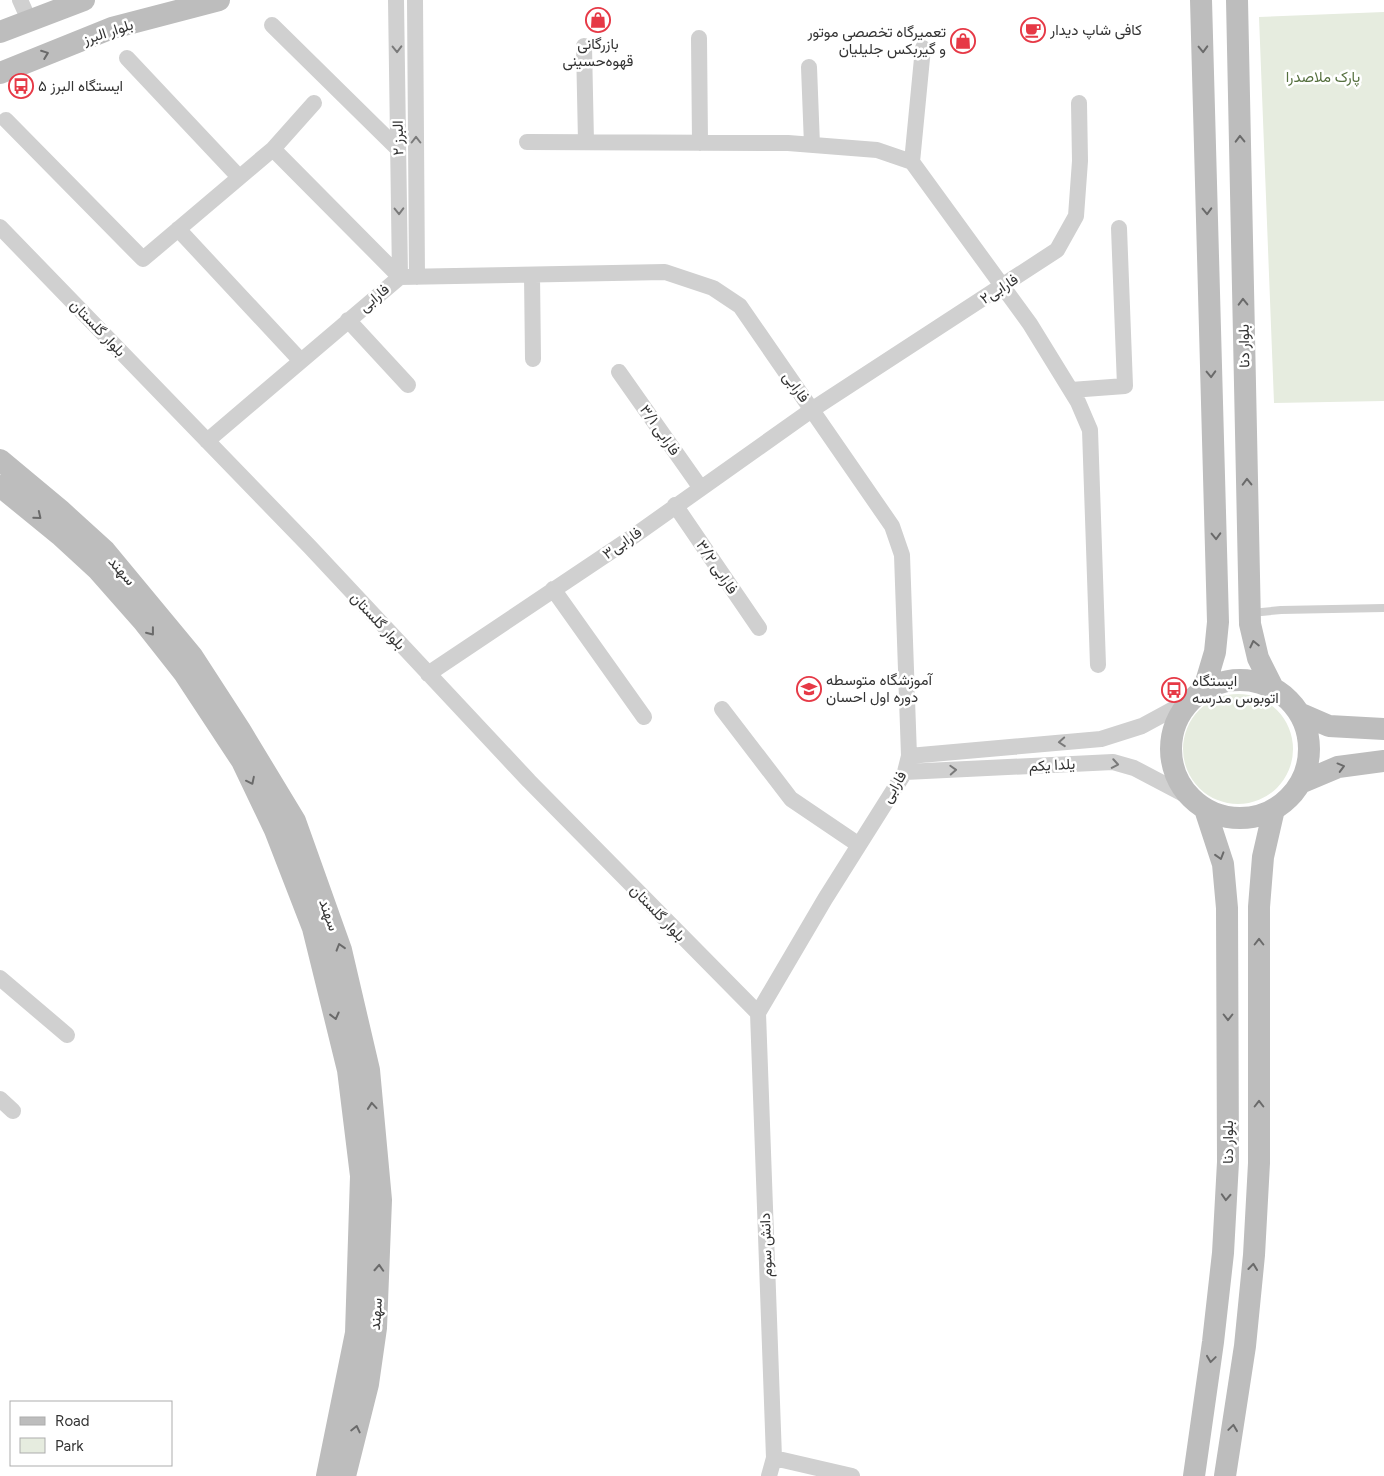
<svg xmlns="http://www.w3.org/2000/svg" width="1384" height="1476" font-family="Figtree,Vazirmatn,sans-serif">
<rect width="100%" height="100%" fill="#fff"/>
<path fill="#e6ecdf" d="M 1384,12 L 1384,401 L 1274,403 L 1259,17 Z
M1183 749a55 55 0 1 1 110 0a55 55 0 1 1-110 0Z"/>
<g fill="none" stroke-linecap="round" stroke-linejoin="round">
<path stroke="#d0d0d0" stroke-width="8" d="M 1251,613 L 1281,610 L 1384,608"/>
<path stroke="#d0d0d0" stroke-width="16" d="M 20,0 L 29,20
M 396,0 L 400,277
M 415,0 L 417,277
M 272,25 L 398,149
M 699,38 L 700,143
M 584,46 L 586,142
M 127,58 L 239,177
M 809,67 L 812,145
M 6,120 L 143,259 L 273,149 L 400,277
M 527,142 L 788,143 L 877,150 L 912,162 L 1030,324 L 1078,402 L 1090,430 L 1098,665
M 273,149 L 314,103
M 912,162 L 923,48
M 0,227 L 310,547 L 529,781 L 758,1013
M 178,229 L 301,361
M 532,275 L 533,359
M 348,320 L 408,385
M 619,372 L 700,487
M 1071,390 L 1125,386 L 1119,228
M 207,441 L 400,277 L 665,272 L 713,288 L 740,306 L 892,526 L 902,555 L 909,756 L 905,772 L 825,899 L 758,1013
M 675,505 L 759,628
M 553,589 L 644,717
M 428,674 L 631,538 L 813,409 L 1057,250 L 1076,216 L 1080,161 L 1079,103
M 722,709 L 791,799 L 859,845
M 909,756 L 1101,739 L 1142,726 L 1190,700
M 905,772 L 1113,762 L 1134,768 L 1191,798
M 0,978 L 67,1035
M 758,1013 L 774,1458 L 769,1476
M 0,1099 L 13,1111
M 774,1458 L 852,1476"/>
<path stroke="#bdbdbd" stroke-width="22" d="M 1201,0 L 1218,622 L 1215,652 L 1204,689
M 1237,0 L 1250,624 L 1258,658 L 1273,688
M 0,32 L 84,0
M 0,73 L 112,28 L 219,0
M 0,460 L 60,510 L 105,551 L 192,656 L 240,730 L 295,821 L 341,950 L 369,1070 L 381,1200 L 376,1328 L 368,1384 L 345,1476
M 0,486 L 60,535 L 98,570 L 143,621 L 184,673 L 242,761 L 275,830 L 313,928 L 348,1070 L 361,1176 L 356,1333 L 327,1476
M1171 749a69 69 0 1 1 138 0a69 69 0 1 1-138 0Z
M 1299,713 L 1329,726 L 1384,729
M 1300,783 L 1338,767 L 1384,761
M 1194,1476 L 1213,1342 L 1223,1253 L 1228,1162 L 1227,908 L 1223,864 L 1205,809
M 1225,1476 L 1245,1346 L 1254,1255 L 1259,1163 L 1259,907 L 1263,857 L 1274,809"/>
</g>
<defs><path id="oneway-chevron" d="M-2-3.5L2.5 0L-2 3.5" fill="none" stroke-width="1.6" stroke-linecap="round" stroke-linejoin="round" transform="scale(1.25)"/></defs>
<g stroke="#7a7a7a">
<use href="#oneway-chevron" transform="translate(397 49) rotate(89)"/>
<use href="#oneway-chevron" transform="translate(416 140) rotate(-90)"/>
<use href="#oneway-chevron" transform="translate(399 211) rotate(89)"/>
<use href="#oneway-chevron" transform="translate(1062 742) rotate(176)"/>
<use href="#oneway-chevron" transform="translate(1115 764) rotate(10)"/>
<use href="#oneway-chevron" transform="translate(953 770) rotate(-3)"/>
</g>
<g stroke="#6a6a6a">
<use href="#oneway-chevron" transform="translate(1203 49) rotate(88)"/>
<use href="#oneway-chevron" transform="translate(45 54) rotate(-21)"/>
<use href="#oneway-chevron" transform="translate(1240 139) rotate(-91)"/>
<use href="#oneway-chevron" transform="translate(1207 211) rotate(88)"/>
<use href="#oneway-chevron" transform="translate(1243 302) rotate(-91)"/>
<use href="#oneway-chevron" transform="translate(1211 374) rotate(88)"/>
<use href="#oneway-chevron" transform="translate(1247 482) rotate(-91)"/>
<use href="#oneway-chevron" transform="translate(38 516) rotate(39)"/>
<use href="#oneway-chevron" transform="translate(1216 536) rotate(88)"/>
<use href="#oneway-chevron" transform="translate(151 632) rotate(52)"/>
<use href="#oneway-chevron" transform="translate(1254 644) rotate(-103)"/>
<use href="#oneway-chevron" transform="translate(1341 767) rotate(-15)"/>
<use href="#oneway-chevron" transform="translate(251 781) rotate(64)"/>
<use href="#oneway-chevron" transform="translate(1220 856) rotate(73)"/>
<use href="#oneway-chevron" transform="translate(1259 942) rotate(-90)"/>
<use href="#oneway-chevron" transform="translate(340 947) rotate(-107)"/>
<use href="#oneway-chevron" transform="translate(335 1016) rotate(76)"/>
<use href="#oneway-chevron" transform="translate(1228 1017) rotate(90)"/>
<use href="#oneway-chevron" transform="translate(1259 1104) rotate(-90)"/>
<use href="#oneway-chevron" transform="translate(372 1106) rotate(-95)"/>
<use href="#oneway-chevron" transform="translate(1226 1197) rotate(93)"/>
<use href="#oneway-chevron" transform="translate(1253 1267) rotate(-84)"/>
<use href="#oneway-chevron" transform="translate(379 1268) rotate(-87)"/>
<use href="#oneway-chevron" transform="translate(1211 1359) rotate(98)"/>
<use href="#oneway-chevron" transform="translate(1233 1428) rotate(-82)"/>
<use href="#oneway-chevron" transform="translate(356 1429) rotate(-77)"/>
</g>
<defs>
<symbol id="shop-ring" viewBox="-11 -11 22 22"><circle r="9.5" fill="#fff" stroke="#e63946" stroke-width="1.5"/><path d="M-5-2.5h2.3a2.7 3.5 0 0 1 5.4 0H5L5.5 6h-11ZM-1.5-2.5h3a1.5 2.3 0 0 0-3 0Z" fill="#e63946"/></symbol>
<symbol id="cafe-ring" viewBox="-11 -11 22 22"><circle r="9.5" fill="#fff" stroke="#e63946" stroke-width="1.5"/><path d="M-5.5-4.5H6V0H3Q3 3.5 0 3.5H-2.5Q-5.5 3.5-5.5 0ZM3-3.2v2h1.7v-2ZM-6 4.5H4V6H-6Z" fill="#e63946"/></symbol>
<symbol id="bus-ring" viewBox="-11 -11 22 22"><circle r="9.5" fill="#fff" stroke="#e63946" stroke-width="1.5"/><path d="M-5-6H5V4H4V6H2V4H-2V6H-4V4H-5ZM-3.5-4V0h7V-4ZM-3.5 1.2v1.5H-2V1.2ZM2 1.2v1.5H3.5V1.2Z" fill="#e63946"/></symbol>
<symbol id="school-ring" viewBox="-11 -11 22 22"><circle r="9.5" fill="#fff" stroke="#e63946" stroke-width="1.5"/><path d="M0-5L7-2L0 1L-7-2ZM-4 1L0 2.5L4 1V4Q0 6-4 4Z" fill="#e63946"/></symbol>
</defs>
<g fill-rule="evenodd">
<use href="#shop-ring" x="584" y="6" width="28" height="28"/>
<use href="#cafe-ring" x="1019" y="16" width="28" height="28"/>
<use href="#shop-ring" x="949" y="27" width="28" height="28"/>
<use href="#bus-ring" x="7" y="72" width="28" height="28"/>
<use href="#school-ring" x="795" y="675" width="28" height="28"/>
<use href="#bus-ring" x="1160" y="676" width="28" height="28"/>
</g>
<g text-anchor="middle" dominant-baseline="central" stroke-width="5" stroke-linejoin="round" paint-order="stroke">
<g font-size="15" fill="#333" stroke="#fff" text-anchor="start">
<text x="1050" y="30">کافی شاپ دیدار</text>
<text x="946" y="32" text-anchor="end">تعمیرگاه تخصصی موتور<tspan x="946" dy="17">و گیربکس جلیلیان</tspan></text>
<text x="598" y="44" text-anchor="middle">بازرگانی<tspan x="598" dy="17">قهوه‌حسینی</tspan></text>
<text x="38" y="86">ایستگاه البرز ۵</text>
<text x="826" y="680">آموزشگاه متوسطه<tspan x="826" dy="17">دوره اول احسان</tspan></text>
<text x="1192" y="681">ایستگاه<tspan x="1192" dy="17">اتوبوس مدرسه</tspan></text>
</g>
<g font-size="15" fill="#333" stroke="#fff">
<text transform="translate(108 32) rotate(-18)">بلوار البرز</text>
<text transform="translate(398 138) rotate(-91)">البرز ۲</text>
<text transform="translate(999 289) rotate(-33)">فارابی۲</text>
<text transform="translate(374 298) rotate(-40)">فارابی</text>
<text transform="translate(98 328) rotate(46)">بلوار گلستان</text>
<text transform="translate(1244 346) rotate(-91)">بلوار دنا</text>
<text transform="translate(796 387) rotate(54)">فارابی</text>
<text transform="translate(660 430) rotate(55)">فارابی ۳/۱</text>
<text transform="translate(622 543) rotate(-35)">فارابی۳</text>
<text transform="translate(717 567) rotate(56)">فارابی ۳/۲</text>
<text transform="translate(122 571) rotate(49)">سهند</text>
<text transform="translate(378 621) rotate(47)">بلوار گلستان</text>
<text transform="translate(1052 765) rotate(-3)">یلدا یکم</text>
<text transform="translate(894 787) rotate(-60)">فارابی</text>
<text transform="translate(658 913) rotate(46)">بلوار گلستان</text>
<text transform="translate(329 915) rotate(71)">سهند</text>
<text transform="translate(1228 1142) rotate(-90)">بلوار دنا</text>
<text transform="translate(766 1245) rotate(-92)">دانش سوم</text>
<text transform="translate(376 1314) rotate(-86)">سهند</text>
</g>
<g font-size="15" fill="#56703f" stroke="#fff">
<text x="1323" y="77">پارک ملاصدرا</text>
</g>
</g>
<rect x="10" y="1401" width="162" height="65" fill="#ffffff" stroke="#adadad"/>
<rect x="20" y="1417" width="25" height="8" fill="#bdbdbd" stroke="#adadad"/>
<text x="55" y="1426" font-size="15" fill="#333333">Road</text>
<rect x="20" y="1438" width="25" height="15" fill="#e6ecdf" stroke="#adadad"/>
<text x="55" y="1451" font-size="15" fill="#333333">Park</text>
</svg>
